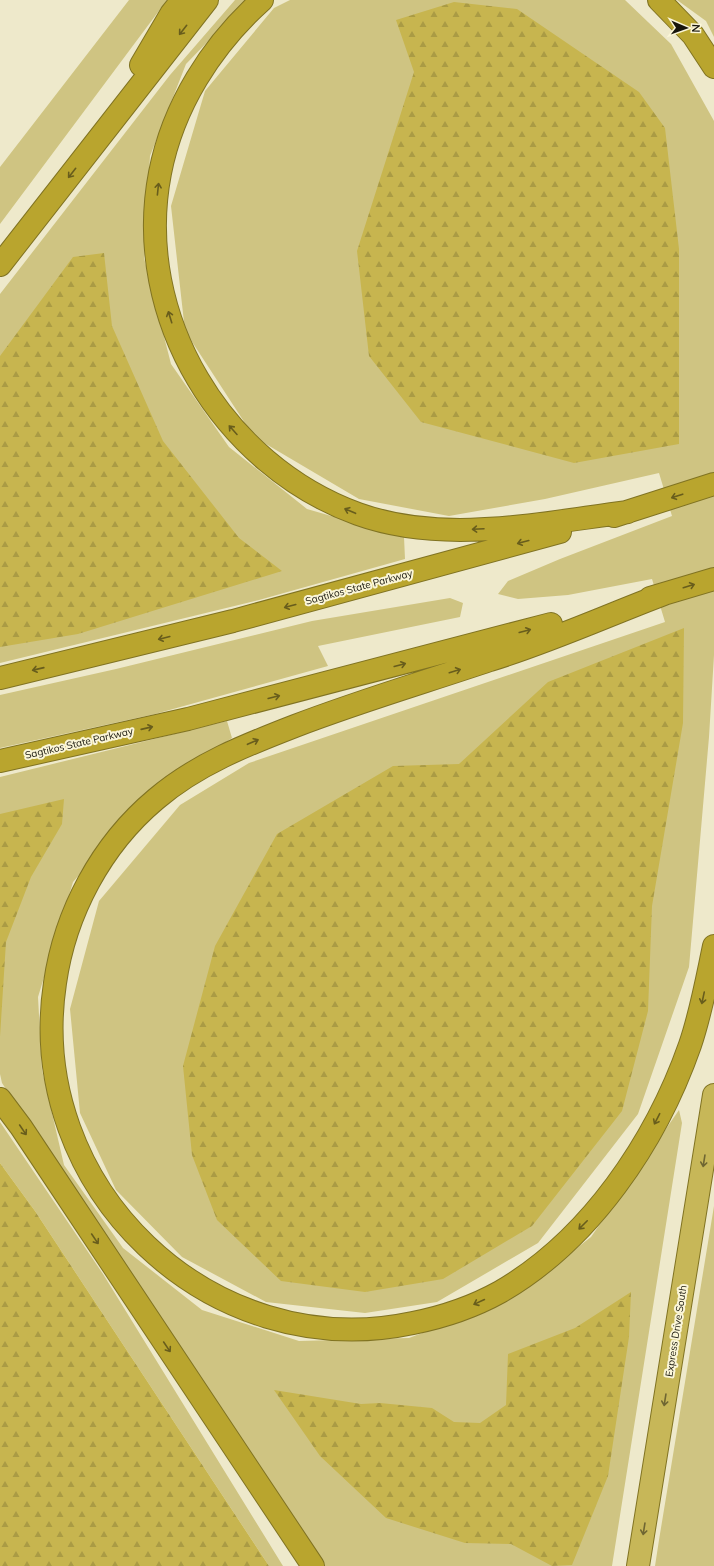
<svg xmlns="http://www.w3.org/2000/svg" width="714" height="1566" font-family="Mulish,sans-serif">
<defs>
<pattern id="forest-firs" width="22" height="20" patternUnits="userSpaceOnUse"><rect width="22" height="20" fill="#c7b54f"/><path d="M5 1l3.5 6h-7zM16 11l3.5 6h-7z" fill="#aa9b44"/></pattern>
</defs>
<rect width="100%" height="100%" fill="#eee9cb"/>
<path fill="#cfc482" d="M 129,0 L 167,0 L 0,224 L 0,167 Z
M 235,0 L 248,0 L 186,64 L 150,156 L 144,258 L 171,364 L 229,447 L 307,509 L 404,537 L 405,559 L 259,600 L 0,663 L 0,294 L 170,75 Z
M 290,0 L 625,0 L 671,44 L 714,121 L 714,655 L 709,737 L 689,967 L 638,1114 L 538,1243 L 437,1302 L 365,1313 L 266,1302 L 182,1257 L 116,1190 L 80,1113 L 70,1009 L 99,901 L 180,805 L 249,763 L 665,622 L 652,579 L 568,595 L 518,599 L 498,594 L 508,581 L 560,559 L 672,516 L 659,473 L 545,499 L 449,516 L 359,499 L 254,437 L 185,331 L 171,206 L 205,91 L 274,8 Z
M 677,0 L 714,0 L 714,37 L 706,21 Z
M 450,598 L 463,603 L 460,617 L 318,646 L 328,666 L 155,714 L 0,748 L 0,695 L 116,669 L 312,621 Z
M 227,721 L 232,738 L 157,785 L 73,882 L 38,997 L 42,1070 L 64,1165 L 123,1248 L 202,1310 L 299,1341 L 409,1338 L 510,1300 L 591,1237 L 679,1110 L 682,1123 L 612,1566 L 325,1566 L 210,1391 L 127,1273 L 2,1083 L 0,1074 L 0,777 Z
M 0,1122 L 103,1274 L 283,1566 L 269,1566 L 35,1211 L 0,1163 Z
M 714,1206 L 714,1566 L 655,1566 L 659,1540 Z"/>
<path fill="url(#forest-firs)" d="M 454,2 L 517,9 L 639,92 L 665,128 L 679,249 L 679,444 L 574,463 L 421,422 L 369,356 L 357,251 L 414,72 L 396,20 Z
M 104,253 L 112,326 L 163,441 L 239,538 L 282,571 L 78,634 L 0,647 L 0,356 L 73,257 Z
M 684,628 L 683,723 L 652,906 L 648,1011 L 622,1111 L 532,1226 L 443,1279 L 365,1292 L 281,1281 L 217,1220 L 192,1155 L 183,1066 L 215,946 L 277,834 L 393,766 L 459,764 L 548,682 Z
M 64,799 L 62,824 L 31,877 L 6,942 L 0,1037 L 0,814 Z
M 0,1163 L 35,1211 L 269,1566 L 0,1566 Z
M 631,1292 L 629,1337 L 608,1476 L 572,1565 L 552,1566 L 511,1544 L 465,1543 L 386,1518 L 320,1456 L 274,1390 L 361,1404 L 380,1403 L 432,1408 L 454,1422 L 480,1423 L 506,1405 L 508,1354 L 575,1328 Z"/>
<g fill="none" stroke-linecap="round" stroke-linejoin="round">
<defs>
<path id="trunk" d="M 638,1566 L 714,1095"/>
<path id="motorway" d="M 262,0 C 211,46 173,106 160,173 C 132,317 223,465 358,514 C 444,545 541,523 628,512
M 659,0 L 693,35 L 714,67
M 141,65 L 171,14 L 182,0
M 0,265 L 207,0
M 614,516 L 714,484
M 664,594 C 606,616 549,642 490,660 C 425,682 360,701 295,726 C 246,745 197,764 156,799 C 101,845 65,913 55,983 C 24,1187 210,1366 413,1323 C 443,1317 473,1307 500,1292 C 590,1240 656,1142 690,1045 C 701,1013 707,979 714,946
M 650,598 L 714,579
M 0,678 L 233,621 L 560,532
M 0,761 L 188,719 L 551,624
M 0,1099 L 21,1127 L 313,1566"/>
</defs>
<use href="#trunk" stroke="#807322" stroke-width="24"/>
<use href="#motorway" stroke="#807322" stroke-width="24"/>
<use href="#trunk" stroke="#c7b758" stroke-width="22"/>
<use href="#motorway" stroke="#b9a52e" stroke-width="22"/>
</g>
<defs><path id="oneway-shaft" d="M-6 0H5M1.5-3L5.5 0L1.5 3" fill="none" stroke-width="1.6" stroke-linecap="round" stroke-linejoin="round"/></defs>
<g stroke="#685d1c">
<use href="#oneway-shaft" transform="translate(183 30) rotate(128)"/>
<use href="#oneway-shaft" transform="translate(72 173) rotate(128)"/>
<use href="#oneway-shaft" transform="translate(158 189) rotate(-84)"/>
<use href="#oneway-shaft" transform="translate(170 317) rotate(-107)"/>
<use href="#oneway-shaft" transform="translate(233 430) rotate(-132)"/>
<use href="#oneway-shaft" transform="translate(677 496) rotate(162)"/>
<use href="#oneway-shaft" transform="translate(350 511) rotate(-157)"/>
<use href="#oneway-shaft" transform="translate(478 529) rotate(177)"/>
<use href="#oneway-shaft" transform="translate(523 542) rotate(165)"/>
<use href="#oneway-shaft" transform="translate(689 586) rotate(-17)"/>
<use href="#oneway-shaft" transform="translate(290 606) rotate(165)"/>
<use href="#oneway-shaft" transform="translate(525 631) rotate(-15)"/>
<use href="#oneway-shaft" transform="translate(164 638) rotate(166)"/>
<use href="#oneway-shaft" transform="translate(400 665) rotate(-15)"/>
<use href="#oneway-shaft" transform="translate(38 669) rotate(167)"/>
<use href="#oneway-shaft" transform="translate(455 671) rotate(-17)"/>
<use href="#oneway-shaft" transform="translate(274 697) rotate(-14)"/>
<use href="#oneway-shaft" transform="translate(147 728) rotate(-13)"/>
<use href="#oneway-shaft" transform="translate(253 742) rotate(-23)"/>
<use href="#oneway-shaft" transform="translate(703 998) rotate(102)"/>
<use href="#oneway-shaft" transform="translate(657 1119) rotate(117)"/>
<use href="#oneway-shaft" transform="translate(23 1130) rotate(56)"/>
<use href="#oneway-shaft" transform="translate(583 1225) rotate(135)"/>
<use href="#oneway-shaft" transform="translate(95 1239) rotate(56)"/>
<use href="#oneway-shaft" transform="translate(479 1302) rotate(155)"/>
<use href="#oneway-shaft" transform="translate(167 1347) rotate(56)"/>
</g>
<g stroke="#6f6632">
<use href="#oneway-shaft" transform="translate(704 1161) rotate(99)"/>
<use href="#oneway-shaft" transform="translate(665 1400) rotate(99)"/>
<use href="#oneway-shaft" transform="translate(644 1529) rotate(99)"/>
</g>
<g text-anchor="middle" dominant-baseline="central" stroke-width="4" stroke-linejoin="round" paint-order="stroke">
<g font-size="10" fill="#17150b" stroke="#fbf6d8">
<text transform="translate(359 587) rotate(-15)">Sagtikos State Parkway</text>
<text transform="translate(79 743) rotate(-13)">Sagtikos State Parkway</text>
<text transform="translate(676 1331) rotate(-81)">Express Drive South</text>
</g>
</g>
<g transform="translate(686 28) rotate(92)" stroke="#fbf6d8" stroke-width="3" paint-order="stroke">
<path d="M0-3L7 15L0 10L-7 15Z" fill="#17150b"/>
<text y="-6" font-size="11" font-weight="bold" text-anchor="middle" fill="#17150b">N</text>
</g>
</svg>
